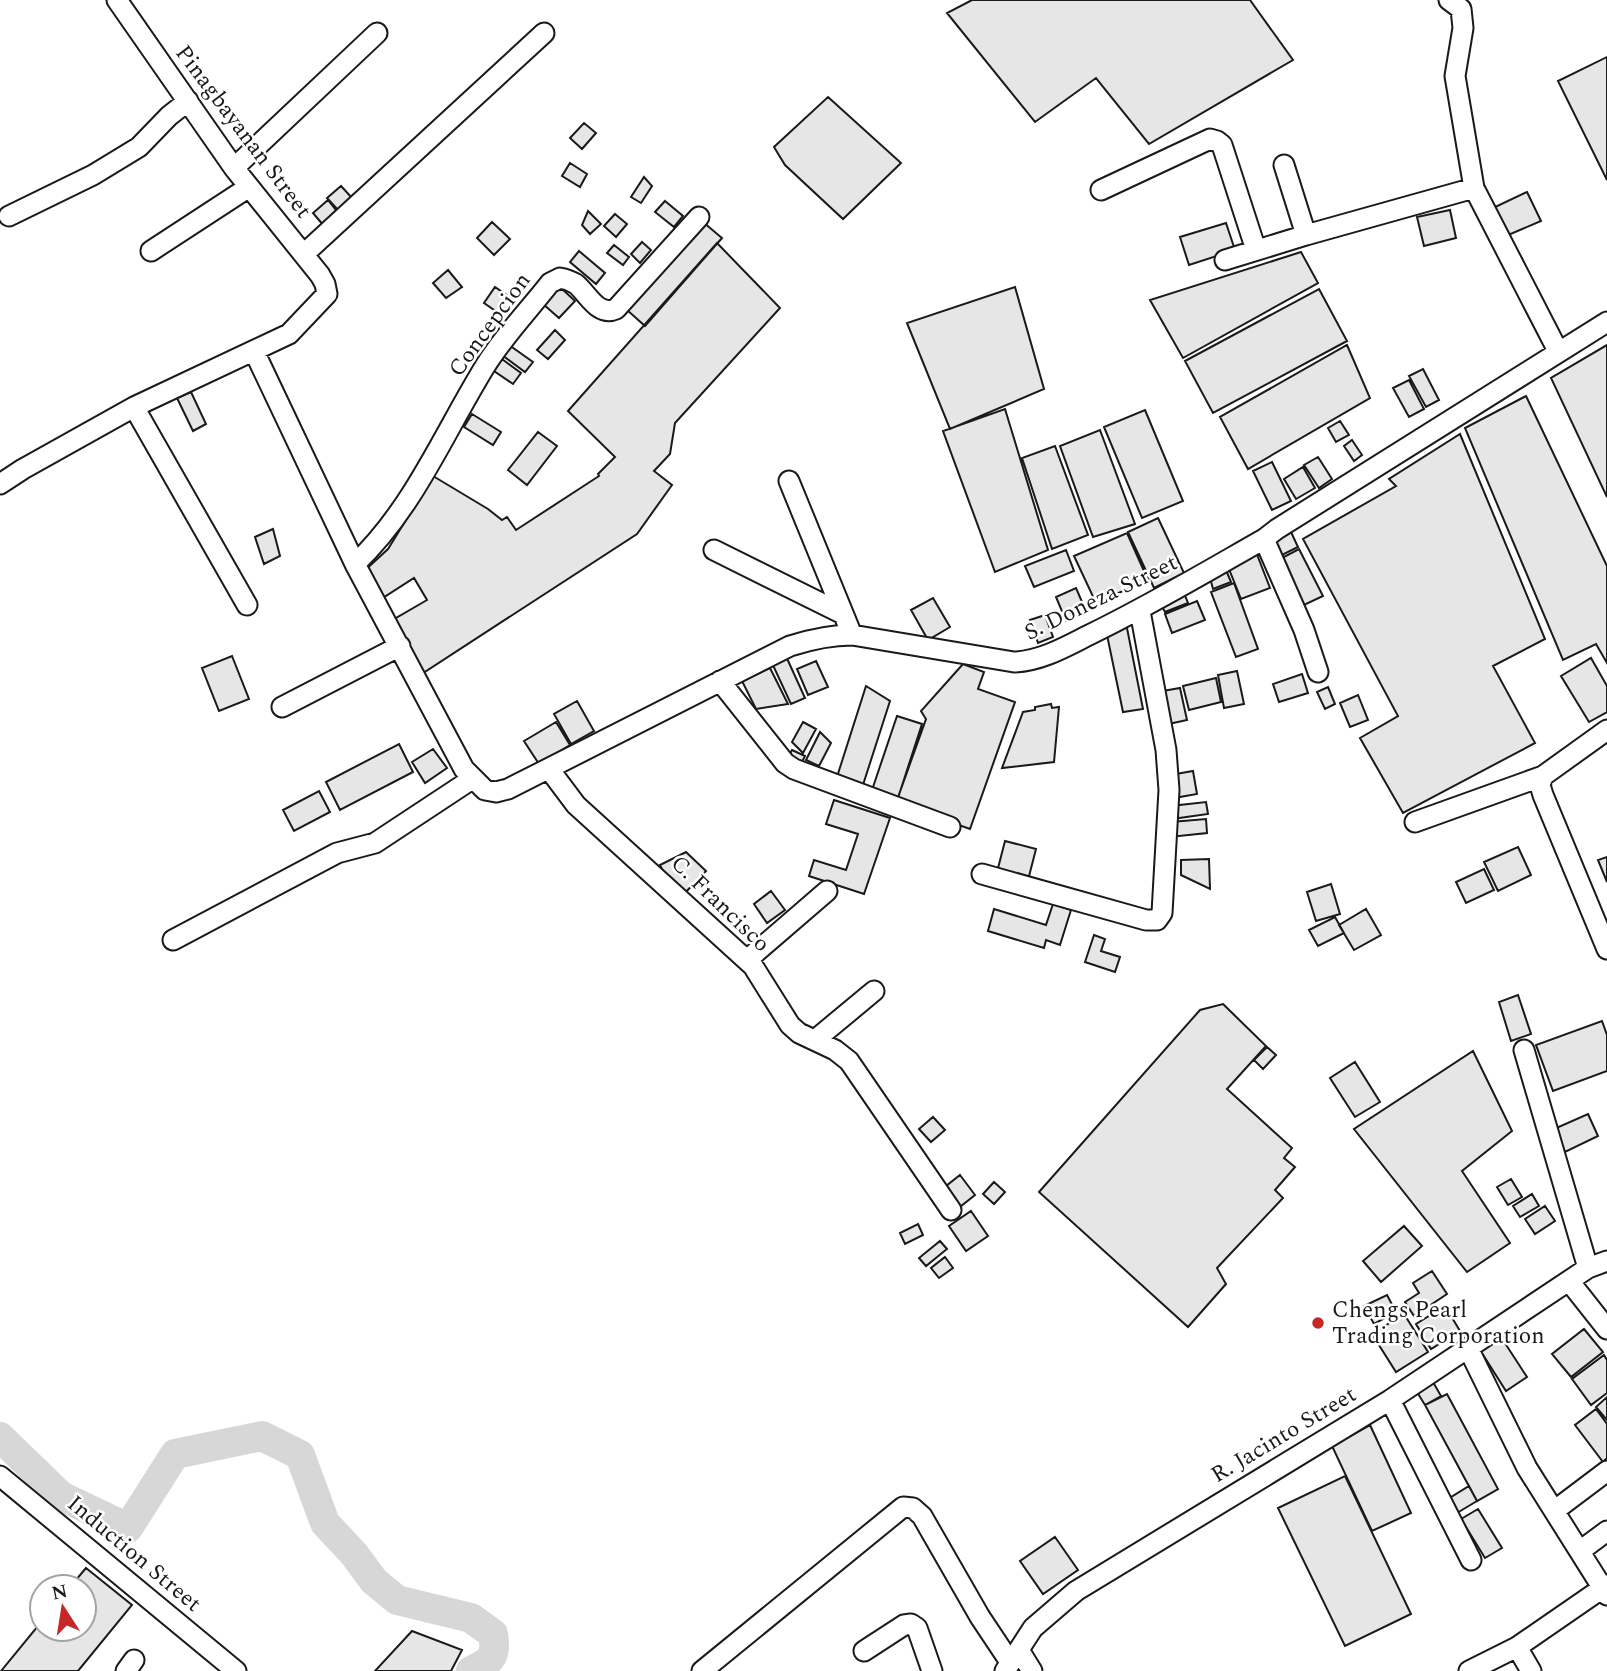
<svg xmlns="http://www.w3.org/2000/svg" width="1607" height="1671" font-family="Spectral,serif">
<rect width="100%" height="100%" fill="#fff"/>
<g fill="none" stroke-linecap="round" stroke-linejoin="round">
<path stroke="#d7d7d7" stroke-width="30" d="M 0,1437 L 61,1496 L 128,1528 L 175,1454 L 262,1436 L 300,1455 L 325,1523 L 354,1554 L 374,1581 L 397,1600 L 471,1618 L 493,1634 C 497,1657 491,1661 471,1671"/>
</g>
<path fill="#e6e6e6" stroke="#1a1a1a" stroke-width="2" d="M 972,0 L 1250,0 L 1293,60 L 1149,144 L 1096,78 L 1035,122 L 947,13 Z
M 1607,57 L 1607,180 L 1558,81 Z
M 828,97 L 901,163 L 843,219 L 785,165 L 774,147 Z
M 584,123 L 596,133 L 582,149 L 570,138 Z
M 570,163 L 587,174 L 580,187 L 562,176 Z
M 644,177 L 652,186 L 641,203 L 631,197 Z
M 341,186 L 353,199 L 339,211 L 327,198 Z
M 1527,192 L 1541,221 L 1506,236 L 1493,208 Z
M 328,200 L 339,214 L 324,226 L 313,213 Z
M 665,201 L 683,216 L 674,227 L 655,212 Z
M 1450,210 L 1456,238 L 1424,246 L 1417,217 Z
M 588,211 L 601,224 L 590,234 L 582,225 Z
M 615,214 L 627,224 L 616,237 L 604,226 Z
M 492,222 L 510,239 L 494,255 L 477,238 Z
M 703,222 L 722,238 L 645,326 L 627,310 Z
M 1226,223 L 1235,250 L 1189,265 L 1180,237 Z
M 642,242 L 651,250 L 640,263 L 631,254 Z
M 717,243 L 780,308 L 675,423 L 670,454 L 654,471 L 672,485 L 637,534 L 417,677 L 391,621 L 427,600 L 414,578 L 378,601 L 362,573 L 388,549 L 433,476 L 488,509 L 502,520 L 507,517 L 516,530 L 599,476 L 598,474 L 615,457 L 568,411 Z
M 614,245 L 629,257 L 623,265 L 607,253 Z
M 579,251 L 605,273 L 596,284 L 570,262 Z
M 1301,252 L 1318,283 L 1183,358 L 1150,300 Z
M 448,270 L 462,287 L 446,298 L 433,283 Z
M 495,287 L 514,300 L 503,316 L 484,303 Z
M 560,287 L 575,301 L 559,318 L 543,304 Z
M 1015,287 L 1044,389 L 950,429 L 907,323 Z
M 1319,289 L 1347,341 L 1213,413 L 1185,361 Z
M 555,330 L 565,340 L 548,359 L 537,350 Z
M 509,345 L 533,362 L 525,372 L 502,355 Z
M 1347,345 L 1370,398 L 1248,469 L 1220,417 Z
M 1607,345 L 1607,497 L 1551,378 Z
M 502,359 L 521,373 L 513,384 L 494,371 Z
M 1423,369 L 1439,400 L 1426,407 L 1409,376 Z
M 1409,380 L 1424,409 L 1409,417 L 1393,388 Z
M 191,392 L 206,424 L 193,431 L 177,398 Z
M 1526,396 L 1607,566 L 1607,663 L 1596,644 L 1563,660 L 1465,428 Z
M 1005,409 L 1048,550 L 995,572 L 943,431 Z
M 1145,410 L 1183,501 L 1142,518 L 1104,427 Z
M 472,414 L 501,432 L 493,445 L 464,427 Z
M 1340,421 L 1349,435 L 1336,442 L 1328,428 Z
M 1100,430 L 1135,524 L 1093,537 L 1060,446 Z
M 538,432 L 557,446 L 527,485 L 508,470 Z
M 1460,434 L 1545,639 L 1493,666 L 1535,743 L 1403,813 L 1360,738 L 1398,716 L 1303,539 L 1396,486 L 1389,479 Z
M 1352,440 L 1362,455 L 1354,461 L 1344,446 Z
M 1055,446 L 1088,535 L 1052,549 L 1022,458 Z
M 1318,457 L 1332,479 L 1319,488 L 1304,465 Z
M 1272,462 L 1291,501 L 1272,510 L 1253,471 Z
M 1303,467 L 1315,488 L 1296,499 L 1284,479 Z
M 1158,518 L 1184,573 L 1154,588 L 1128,532 Z
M 273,529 L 280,556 L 264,564 L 255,537 Z
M 1291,532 L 1298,547 L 1278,557 L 1270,543 Z
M 1127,533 L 1148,580 L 1096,603 L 1074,556 Z
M 1299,549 L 1323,596 L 1304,605 L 1280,559 Z
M 1066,550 L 1074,571 L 1034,587 L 1025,566 Z
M 1256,552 L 1270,588 L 1241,599 L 1227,564 Z
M 1224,565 L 1231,582 L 1213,589 L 1209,574 Z
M 1234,583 L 1258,649 L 1236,657 L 1211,592 Z
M 1076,588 L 1086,611 L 1066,621 L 1056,597 Z
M 1182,588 L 1188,603 L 1165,612 L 1159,601 Z
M 933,598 L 950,627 L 928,640 L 911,610 Z
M 1197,601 L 1205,620 L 1172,633 L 1165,614 Z
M 1045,615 L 1053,637 L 1038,643 L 1030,620 Z
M 1126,623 L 1143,709 L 1123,712 L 1107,635 Z
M 785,654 L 805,698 L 791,704 L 771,661 Z
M 232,656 L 249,699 L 219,711 L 202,668 Z
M 1591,658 L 1607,686 L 1607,712 L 1589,722 L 1561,676 Z
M 816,661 L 828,687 L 808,695 L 797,669 Z
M 963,664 L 984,672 L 978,689 L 1015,702 L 970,829 L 896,803 L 926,719 L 921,711 Z
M 770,668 L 788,704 L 756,709 L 742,681 Z
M 1237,671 L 1244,704 L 1224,708 L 1218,675 Z
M 1302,674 L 1308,693 L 1279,702 L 1273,684 Z
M 1216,678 L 1221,702 L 1189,710 L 1183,686 Z
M 866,686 L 890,701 L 862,788 L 836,780 Z
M 1328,687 L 1335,704 L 1325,709 L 1317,692 Z
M 1180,688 L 1187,720 L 1164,725 L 1157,692 Z
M 1358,695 L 1368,720 L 1350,727 L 1340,703 Z
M 577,701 L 594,731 L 571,744 L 554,714 Z
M 1051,704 L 1052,708 L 1059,707 L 1054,762 L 1002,768 L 1023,712 L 1035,710 L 1035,707 Z
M 897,716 L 922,724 L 897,801 L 871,793 Z
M 556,722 L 570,745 L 539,764 L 524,741 Z
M 803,722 L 816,729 L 803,753 L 792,742 Z
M 820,732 L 831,743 L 819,766 L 806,760 Z
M 399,744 L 413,772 L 340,810 L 326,782 Z
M 433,749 L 447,768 L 425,783 L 412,762 Z
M 792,750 L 805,756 L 800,766 L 787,759 Z
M 1193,771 L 1197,794 L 1174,798 L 1170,775 Z
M 319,791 L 330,812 L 294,831 L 283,810 Z
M 834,800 L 890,818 L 864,894 L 809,876 L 814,860 L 846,870 L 858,834 L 826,824 Z
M 1206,802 L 1208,814 L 1172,819 L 1171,806 Z
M 1206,819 L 1207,833 L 1170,837 L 1171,822 Z
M 1005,841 L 1036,849 L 1027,884 L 996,876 Z
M 1518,847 L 1531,875 L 1498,891 L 1484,862 Z
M 686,852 L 706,871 L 682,896 L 668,882 L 660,865 Z
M 1607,857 L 1607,882 L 1598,860 Z
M 1209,859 L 1210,889 L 1181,875 L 1181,860 Z
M 1484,869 L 1494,890 L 1466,903 L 1456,882 Z
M 1331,884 L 1340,914 L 1316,921 L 1307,892 Z
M 771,891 L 785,910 L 767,923 L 754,904 Z
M 1053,904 L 1071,910 L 1060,945 L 1046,940 L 1044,948 L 988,931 L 994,909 L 1046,925 Z
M 1366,909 L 1381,935 L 1354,950 L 1339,925 Z
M 1335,917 L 1344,933 L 1318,946 L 1309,930 Z
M 1094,935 L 1105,939 L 1101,951 L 1120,957 L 1115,972 L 1085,962 Z
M 1518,995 L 1531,1034 L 1511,1041 L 1499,1002 Z
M 1223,1004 L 1266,1046 L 1227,1089 L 1292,1148 L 1284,1158 L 1295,1167 L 1275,1190 L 1283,1198 L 1217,1268 L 1226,1284 L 1188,1327 L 1039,1192 L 1200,1010 Z
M 1602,1021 L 1607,1035 L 1607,1071 L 1553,1091 L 1536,1045 Z
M 1267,1047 L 1276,1055 L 1263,1069 L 1254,1060 Z
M 1473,1051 L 1512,1131 L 1462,1171 L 1510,1243 L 1467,1272 L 1354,1129 Z
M 1355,1062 L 1380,1102 L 1355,1117 L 1330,1078 Z
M 1588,1114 L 1598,1136 L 1565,1152 L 1554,1129 Z
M 933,1117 L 945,1130 L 931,1142 L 919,1129 Z
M 960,1175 L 975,1195 L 956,1210 L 941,1190 Z
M 1511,1179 L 1522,1197 L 1508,1205 L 1497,1187 Z
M 994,1182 L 1005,1192 L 994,1204 L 983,1194 Z
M 1532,1194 L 1539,1206 L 1520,1217 L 1513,1206 Z
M 1545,1206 L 1555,1221 L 1535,1234 L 1525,1219 Z
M 971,1211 L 988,1236 L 966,1251 L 949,1226 Z
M 918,1224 L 923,1235 L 905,1244 L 900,1233 Z
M 1404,1226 L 1422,1246 L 1381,1282 L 1363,1261 Z
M 940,1241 L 947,1249 L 926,1266 L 919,1258 Z
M 945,1257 L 953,1268 L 939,1278 L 931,1268 Z
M 1432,1271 L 1447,1294 L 1414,1316 L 1405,1302 L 1419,1293 L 1413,1283 Z
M 1387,1295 L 1396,1312 L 1374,1324 L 1364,1306 Z
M 1445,1306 L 1460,1331 L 1431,1349 L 1416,1324 Z
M 1404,1314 L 1428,1352 L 1396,1372 L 1372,1334 Z
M 1584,1329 L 1603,1352 L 1571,1377 L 1552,1354 Z
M 1501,1337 L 1527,1377 L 1506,1391 L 1480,1350 Z
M 1604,1355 L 1607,1360 L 1607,1393 L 1591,1405 L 1572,1379 Z
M 1433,1382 L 1441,1396 L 1425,1405 L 1417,1392 Z
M 1447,1394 L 1498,1489 L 1477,1501 L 1425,1405 Z
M 1607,1397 L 1607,1420 L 1596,1407 Z
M 1596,1409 L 1607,1424 L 1607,1458 L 1603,1462 L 1575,1425 Z
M 1370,1425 L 1411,1513 L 1372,1531 L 1332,1446 Z
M 1345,1476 L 1411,1614 L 1345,1646 L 1278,1508 Z
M 1469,1486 L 1477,1501 L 1457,1513 L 1448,1499 Z
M 1478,1509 L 1502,1548 L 1485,1558 L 1461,1519 Z
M 1055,1537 L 1078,1570 L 1043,1594 L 1020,1561 Z
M 86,1568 L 132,1605 L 78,1671 L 1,1671 L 42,1621 L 42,1629 L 84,1629 L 84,1587 L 70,1587 Z
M 412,1631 L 462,1650 L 451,1671 L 375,1671 Z"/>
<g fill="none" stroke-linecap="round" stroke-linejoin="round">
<defs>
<path id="minor" d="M 1449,0 L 1461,9 L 1463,28 L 1455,76 L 1474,188
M 1284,165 L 1306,235
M 234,168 L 377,33
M 1101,190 L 1210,139 L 1217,141 L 1222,145 L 1256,250
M 9,216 L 93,175 L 139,147 L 169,116 L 188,101
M 151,251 L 249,187
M 304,254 L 544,33
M 1225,260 L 1306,235 L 1474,188 L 1558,351
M 254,351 L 355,564 L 464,769 L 485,790 L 496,792 L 508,789 L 790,646 C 812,639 830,635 852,635 L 1014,662 C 1041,661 1065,647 1089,635 C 1149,606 1206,572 1264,539 L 1277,529 L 1607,322
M 134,407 L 247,605
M 789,481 L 852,635
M 0,484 L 23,469 L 134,407 L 289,334 L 327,294 L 325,284 L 320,275 L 234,168 L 117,0
M 1264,539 L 1304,630 L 1318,672
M 714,550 L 843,614
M 355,564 C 413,509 443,435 484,368 C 502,338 528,311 550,283 L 560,278 C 566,279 571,281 576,284 C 588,294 598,317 616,309 L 699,217
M 720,681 L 785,763 L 794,769 L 950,827
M 282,707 L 400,646
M 549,769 L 576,805 L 753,966 L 790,1025 L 799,1033 L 835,1050 L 849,1061 L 951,1210
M 1543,776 L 1540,785 L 1543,795 L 1607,949
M 1415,822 L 1543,776 L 1607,730
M 982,874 L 1146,920 L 1157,920 L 1162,913 L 1169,790 L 1166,750 L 1140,611
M 173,940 L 337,853 L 375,843 L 472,779
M 747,960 L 827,891
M 815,1040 L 874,991
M 1524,1050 L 1588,1268
M 1569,1281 L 1607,1329
M 1468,1348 L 1527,1468 L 1607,1595
M 1390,1400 L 1471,1560
M 0,1476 L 236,1671
M 1554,1511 L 1607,1471
M 1580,1551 L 1607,1531
M 1517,1647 L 1531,1671
M 1019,1650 L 1032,1671
M 864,1651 L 904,1625 L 911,1624 L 917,1628 L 932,1671
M 126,1671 L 134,1660
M 702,1671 L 903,1507 L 913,1508 L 922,1516 L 980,1617 L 1010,1662
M 1005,1671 L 1033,1628 L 1076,1591 L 1390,1400 L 1588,1268 L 1607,1261
M 1469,1671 L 1517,1647 L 1607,1585"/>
</defs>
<use href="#minor" stroke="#1a1a1a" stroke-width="23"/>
<use href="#minor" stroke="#fff" stroke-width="19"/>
</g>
<circle fill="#c62828" stroke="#fff" stroke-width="2.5" cx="1318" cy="1323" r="7"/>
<g text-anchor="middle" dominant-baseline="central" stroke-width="5" stroke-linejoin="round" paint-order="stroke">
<g font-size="23" fill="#1a1a1a" stroke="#fff">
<text transform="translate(243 132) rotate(53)">Pinagbayanan Street</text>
<text transform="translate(490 325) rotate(-54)">Concepcion</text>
<text transform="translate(1101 598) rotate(-26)">S. Doneza Street</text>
<text transform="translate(720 904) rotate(44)">C. Francisco</text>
<text transform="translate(1284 1435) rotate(-31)">R. Jacinto Street</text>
<text transform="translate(134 1554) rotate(40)">Induction Street</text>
</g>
<g font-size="23" fill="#1a1a1a" stroke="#fff" text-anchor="start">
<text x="1332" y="1310">Chengs Pearl<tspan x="1332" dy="26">Trading Corporation</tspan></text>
</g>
</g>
<g transform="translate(63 1608) rotate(348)"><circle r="33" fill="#ffffff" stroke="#a3a3a3" stroke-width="2"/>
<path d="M0-5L12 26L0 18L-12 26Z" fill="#c62828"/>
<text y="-10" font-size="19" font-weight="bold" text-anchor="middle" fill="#1a1a1a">N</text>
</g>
</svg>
